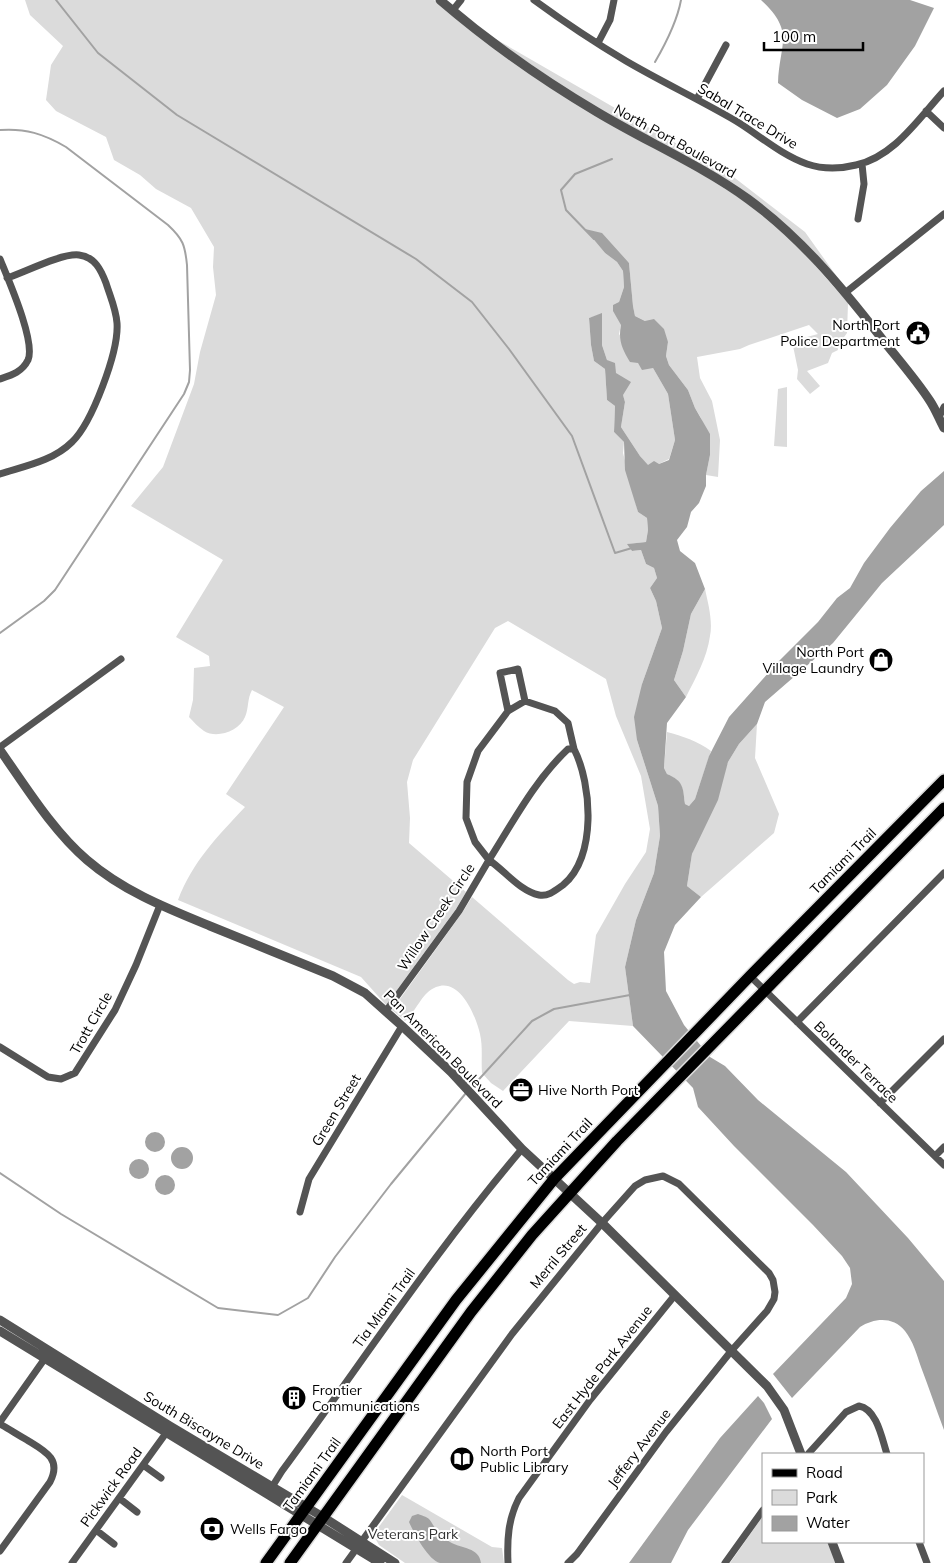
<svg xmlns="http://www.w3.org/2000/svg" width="944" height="1563" font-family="Mulish,sans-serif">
<rect width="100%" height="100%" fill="#fff"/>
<path fill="#dbdbdb" d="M 25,0 L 434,0 L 466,26 L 746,202 L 797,245 L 848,303 L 847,333 L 839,344 L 837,344 L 838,350 L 832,353 L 828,363 L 807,371 L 820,386 L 810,394 L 797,379 L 798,370 L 792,341 L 818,334 L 809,325 L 749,345 L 740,349 L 697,357 L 700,378 L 712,401 L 720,440 L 718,477 L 706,475 L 710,455 L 701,418 L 695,408 L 688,390 L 669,365 L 666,356 L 668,342 L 645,321 L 635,316 L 633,306 L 629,263 L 586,230 L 605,253 L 617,262 L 623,271 L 624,287 L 619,302 L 621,325 L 619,334 L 638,363 L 653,368 L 668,394 L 675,440 L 669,459 L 659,464 L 648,466 L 640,456 L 621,427 L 625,402 L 616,373 L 607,360 L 602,345 L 602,314 L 589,318 L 591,345 L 594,361 L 605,369 L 607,400 L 615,406 L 614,432 L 624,442 L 623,453 L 638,512 L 647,518 L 648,530 L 646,542 L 628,544 L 632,551 L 641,550 L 646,564 L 654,568 L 657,578 L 650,588 L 656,601 L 662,628 L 642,684 L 637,740 L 658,806 L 660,836 L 654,873 L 636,920 L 625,967 L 633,1026 L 569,1021 L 503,1091 L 491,1083 L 482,1073 C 481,1060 483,1047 480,1034 C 476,1016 460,977 436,987 C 421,993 417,1011 405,1021 L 392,1010 L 462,913 L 472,897 L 568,980 L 574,984 L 580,982 L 590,983 L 596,935 L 625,884 L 646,852 L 650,829 L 641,776 L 616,716 L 606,679 L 508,621 L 495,628 L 413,760 L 407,782 L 410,818 L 409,843 L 466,892 L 456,909 L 386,1005 L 361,977 L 178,900 C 193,861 217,837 245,807 L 226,794 L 284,707 L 252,690 C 247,699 249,708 245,717 C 239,731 217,739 204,731 C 198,727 194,722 189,717 L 193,700 L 194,668 L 210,666 L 209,656 L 176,637 L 223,560 L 131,506 L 163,467 L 194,384 L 200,352 L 216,295 L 213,267 L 214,247 L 191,208 L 156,189 L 140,175 L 114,160 L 106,137 L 56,111 L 46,100 L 51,65 L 63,46 L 30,15 Z
M 487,34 L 731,175 L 805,232 L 840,281 L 802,240 L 777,217 L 572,93 Z
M 787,387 L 787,447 L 774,446 L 778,389 Z
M 705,589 C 708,603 713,621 710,636 C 707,658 696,677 686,697 L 674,680 L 683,651 L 691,614 Z
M 757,724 L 755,758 L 779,814 L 774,833 L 701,897 L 687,886 L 692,854 L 728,762 L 739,744 Z
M 667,732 C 682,736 698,741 711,751 L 695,799 L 689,806 L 685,804 C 683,788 683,781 667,774 L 664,768 Z
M 402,1495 L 492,1547 L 502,1548 L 504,1563 L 405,1563 L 379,1545 L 375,1538 L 378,1528 Z
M 763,1516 L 763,1542 L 828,1542 L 836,1563 L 730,1563 Z"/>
<path fill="#a2a2a2" d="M 761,0 L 910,0 L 934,8 L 915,46 L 887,85 L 860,109 L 837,118 L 802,100 L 778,83 C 779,44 796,32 761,0 Z
M 585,229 L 602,233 L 629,263 L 633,306 L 635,316 L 645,321 L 654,319 L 664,329 L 668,342 L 666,356 L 669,365 L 688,390 L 695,408 L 710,434 L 710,455 L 706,475 L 706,486 L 699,503 L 691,512 L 687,527 L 677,540 L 680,551 L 695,563 L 705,589 L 691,614 L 683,651 L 674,680 L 686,697 L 667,723 L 664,768 L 667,774 C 684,781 683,788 685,804 L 689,806 L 695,799 L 709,756 L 729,717 L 778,662 L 818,622 L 837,598 L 850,588 L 864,563 L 890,528 L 921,491 L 944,471 L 944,525 L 882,583 L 833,643 L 765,702 L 757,724 L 739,744 L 728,762 L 718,800 L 692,854 L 687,886 L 701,897 L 675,925 L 664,952 L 666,991 L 684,1025 L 710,1057 L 725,1066 L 758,1100 L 846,1172 L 908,1238 L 944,1281 L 944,1430 C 936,1409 929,1388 921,1367 C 917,1355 913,1341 905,1331 C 893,1316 874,1318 860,1327 L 792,1398 L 773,1374 L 846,1298 L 852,1284 L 850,1268 L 842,1256 L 813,1225 L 734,1146 L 698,1107 L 693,1088 L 633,1026 L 625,967 L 636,920 L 654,873 L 660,836 L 658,806 L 637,740 L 634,717 L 642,684 L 662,628 L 656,601 L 650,588 L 657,578 L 654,568 L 646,564 L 641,550 L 632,551 L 627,544 L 646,542 L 648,530 L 647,518 L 638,512 L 625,470 L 624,442 L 614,432 L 615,406 L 607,400 L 605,369 L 594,361 L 591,345 L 589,318 L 602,313 L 602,345 L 607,360 L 615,363 L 616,373 L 631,382 L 623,395 L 625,402 L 621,427 L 640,456 L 648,465 L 654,461 L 659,464 L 669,460 L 675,440 L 668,394 L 653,368 L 642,370 L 638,363 L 630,362 C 622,349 618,340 621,325 L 613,311 L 613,305 L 619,302 L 624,287 L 623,271 L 617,262 L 605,253 Z
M145 1142a10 10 0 1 1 20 0a10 10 0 1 1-20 0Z
M171 1158a11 11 0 1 1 22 0a11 11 0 1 1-22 0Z
M129 1169a10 10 0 1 1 20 0a10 10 0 1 1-20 0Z
M155 1185a10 10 0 1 1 20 0a10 10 0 1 1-20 0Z
M 758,1396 L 764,1403 L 772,1419 L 688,1530 L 671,1563 L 629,1563 L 720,1438 Z
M 418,1514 C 421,1515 427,1517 429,1519 C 432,1522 433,1526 436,1529 C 440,1535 445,1539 450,1542 C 462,1549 479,1547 481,1563 C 469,1563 451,1563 440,1563 C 428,1560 414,1533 409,1522 L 412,1516 Z"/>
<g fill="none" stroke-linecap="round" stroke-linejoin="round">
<path stroke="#a2a2a2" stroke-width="2" d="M 56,0 L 98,53 L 177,115 L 416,259 L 472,302 L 509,349 L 572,436 L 615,553 L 632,548
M 655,62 C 666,43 677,22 681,0
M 0,130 C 25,128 44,134 66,147 L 168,225 C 183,239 185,245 187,265 L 190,370 L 189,382 L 184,394 L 55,590 L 44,601 L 0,633
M 594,239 L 566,210 L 561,190 L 575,174 L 612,159
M 471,1088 L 532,1021 L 554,1009 L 630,995
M 0,1173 L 61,1214 L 218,1308 L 278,1315 L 308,1298 L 335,1257 L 391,1184 L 466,1093"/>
<defs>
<path id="primary" d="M 266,1563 L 456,1300 L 554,1179 L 750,976 L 944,780
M 290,1563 L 471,1312 L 532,1235 L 617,1141 L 944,808"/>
</defs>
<use href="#primary" stroke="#dbdbdb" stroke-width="14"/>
<path stroke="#545454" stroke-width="7" d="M 534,0 C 564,22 594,42 626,61 C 662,82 700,100 736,121 C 759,135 781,155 807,164 C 822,169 840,169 856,165 C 894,157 919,118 944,91
M 453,10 L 461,0
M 598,43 L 610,20 L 614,0
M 697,99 L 726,45
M 926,111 L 944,128
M 858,219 L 864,184 L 862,164
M 0,259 C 8,279 36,342 28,360 C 22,372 12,375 0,379
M 845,293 L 944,214
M 939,417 L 944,407
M 0,474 C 25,466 53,461 72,442 C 92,423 119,351 117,323 C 116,309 110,296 106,283 C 101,270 95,257 79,255 C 62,253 25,272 7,278
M 508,711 L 500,673 L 518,669 L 525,701
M 0,747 L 121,659
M 568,749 L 574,749 C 592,784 597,858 563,885 C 556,890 548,897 539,895 C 520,891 505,871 489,860 C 513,822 535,780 568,749 Z
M 750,976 L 944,1165
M 386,1011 L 459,911 L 489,860 L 475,842 L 466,818 L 467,782 L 478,751 L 508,711 L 525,701 L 555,711 L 568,723 L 574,749
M 797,1022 L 944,873
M 0,1047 L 48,1077 L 61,1079 L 75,1073 L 115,1010 L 136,965 L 160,905
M 880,1103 L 944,1039
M 935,1156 L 944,1147
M 300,1212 L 309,1179 L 402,1026
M 0,1422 L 48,1354
M 0,1424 C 9,1429 18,1435 27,1440 C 45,1451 62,1459 50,1482 L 0,1551
M 808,1454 L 846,1412 L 859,1406 C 877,1409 882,1439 887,1454
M 143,1465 L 161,1478
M 272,1487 L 282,1471 C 361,1364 435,1251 522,1149
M 119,1498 L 137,1512
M 96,1530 L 114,1544
M 919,1542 L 927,1563
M 72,1563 L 169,1429
M 346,1563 L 512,1334 L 602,1223 L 635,1186 L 645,1180 L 663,1176 L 679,1184 L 769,1273 L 773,1280 L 775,1292 L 774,1299 L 767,1311 L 732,1350 L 666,1432 L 577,1554 L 568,1563
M 508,1563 C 507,1540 508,1519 519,1498 L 590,1400 L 675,1295
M 725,1563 L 763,1510"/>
<path stroke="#545454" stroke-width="9" d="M 440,0 C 489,42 541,79 597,112 C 647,142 701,165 748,199 C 800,237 840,285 879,335 C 896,357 915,378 930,401 C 936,410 939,419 944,428
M 0,750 C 26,787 53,831 87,860 C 123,891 166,908 210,926 C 251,943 292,959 333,976 L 365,993 L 402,1026 L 451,1072 L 522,1149 L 602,1223 L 767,1386 L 784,1410 L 801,1454
M 0,1320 L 170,1426 L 323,1517 L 395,1563
M 0,1331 L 380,1563
M 832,1542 L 840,1563"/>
<use href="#primary" stroke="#000" stroke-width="11"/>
</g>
<defs>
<symbol id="civic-disc" viewBox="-11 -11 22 22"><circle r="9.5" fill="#000" stroke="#fff"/><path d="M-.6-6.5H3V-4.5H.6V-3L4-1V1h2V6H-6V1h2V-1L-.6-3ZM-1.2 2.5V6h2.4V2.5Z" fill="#fff"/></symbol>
<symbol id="shop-disc" viewBox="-11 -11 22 22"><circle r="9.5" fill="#000" stroke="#fff"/><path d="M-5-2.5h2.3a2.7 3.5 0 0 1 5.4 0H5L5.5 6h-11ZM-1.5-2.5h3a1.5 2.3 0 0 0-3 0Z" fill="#fff"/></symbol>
<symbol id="office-disc" viewBox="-11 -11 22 22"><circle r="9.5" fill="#000" stroke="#fff"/><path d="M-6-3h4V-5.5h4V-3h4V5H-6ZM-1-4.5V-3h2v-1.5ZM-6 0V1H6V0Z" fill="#fff"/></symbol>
<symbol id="building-disc" viewBox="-11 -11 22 22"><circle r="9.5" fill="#000" stroke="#fff"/><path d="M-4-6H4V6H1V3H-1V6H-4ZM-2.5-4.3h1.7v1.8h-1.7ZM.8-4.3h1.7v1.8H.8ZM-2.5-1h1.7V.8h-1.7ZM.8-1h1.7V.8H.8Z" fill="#fff"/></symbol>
<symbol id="library-disc" viewBox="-11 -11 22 22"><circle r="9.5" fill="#000" stroke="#fff"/><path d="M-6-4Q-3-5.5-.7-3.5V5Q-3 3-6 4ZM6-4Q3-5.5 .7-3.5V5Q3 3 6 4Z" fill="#fff"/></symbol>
<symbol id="bank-disc" viewBox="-11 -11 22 22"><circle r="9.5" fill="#000" stroke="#fff"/><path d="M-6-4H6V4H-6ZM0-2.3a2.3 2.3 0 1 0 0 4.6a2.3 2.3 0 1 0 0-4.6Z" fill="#fff"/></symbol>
</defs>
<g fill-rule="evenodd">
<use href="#civic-disc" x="904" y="319" width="28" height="28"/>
<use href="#shop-disc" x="867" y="646" width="28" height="28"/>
<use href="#office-disc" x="507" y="1076" width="28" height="28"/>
<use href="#building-disc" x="280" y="1384" width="28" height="28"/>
<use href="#library-disc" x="448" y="1445" width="28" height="28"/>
<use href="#bank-disc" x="198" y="1515" width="28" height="28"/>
</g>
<g text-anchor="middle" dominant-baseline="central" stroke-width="4" stroke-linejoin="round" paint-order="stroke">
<g font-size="14" fill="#000" stroke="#fff">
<text transform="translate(748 116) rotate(31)">Sabal Trace Drive</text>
<text transform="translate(675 141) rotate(29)">North Port Boulevard</text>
<text transform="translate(843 861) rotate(-45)">Tamiami Trail</text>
<text transform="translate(436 917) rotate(-56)">Willow Creek Circle</text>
<text transform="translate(91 1023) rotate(-60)">Trott Circle</text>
<text transform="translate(443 1049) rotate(45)">Pan American Boulevard</text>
<text transform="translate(856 1062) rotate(44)">Bolander Terrace</text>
<text transform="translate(336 1110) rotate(-59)">Green Street</text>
<text transform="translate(560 1152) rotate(-47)">Tamiami Trail</text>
<text transform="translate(558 1256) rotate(-50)">Merril Street</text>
<text transform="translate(384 1308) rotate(-54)">Tia Miami Trail</text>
<text transform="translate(602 1367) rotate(-52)">East Hyde Park Avenue</text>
<text transform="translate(204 1430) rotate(31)">South Biscayne Drive</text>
<text transform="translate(639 1448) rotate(-53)">Jeffery Avenue</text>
<text transform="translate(312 1474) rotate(-54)">Tamiami Trail</text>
<text transform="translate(111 1487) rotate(-54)">Pickwick Road</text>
</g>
<g font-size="14" fill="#000" stroke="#fff" text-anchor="start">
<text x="900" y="325" text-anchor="end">North Port<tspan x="900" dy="16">Police Department</tspan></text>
<text x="864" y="652" text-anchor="end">North Port<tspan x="864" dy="16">Village Laundry</tspan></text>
<text x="538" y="1090">Hive North Port</text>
<text x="312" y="1390">Frontier<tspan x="312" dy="16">Communications</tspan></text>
<text x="480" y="1451">North Port<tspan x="480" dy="16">Public Library</tspan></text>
<text x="230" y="1529">Wells Fargo</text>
</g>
<g font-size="14" fill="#323232" stroke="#fff">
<text x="413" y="1534">Veterans Park</text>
</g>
</g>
<rect x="762" y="1453" width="162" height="90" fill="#ffffff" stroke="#999999"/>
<rect x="772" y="1469" width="25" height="8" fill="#000000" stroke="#999999"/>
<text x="806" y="1478" font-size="15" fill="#000000">Road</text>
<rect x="772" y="1490" width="25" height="15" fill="#dbdbdb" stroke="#999999"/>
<text x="806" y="1503" font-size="15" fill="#000000">Park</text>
<rect x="772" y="1516" width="25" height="15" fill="#a2a2a2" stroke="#999999"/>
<text x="806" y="1528" font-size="15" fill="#000000">Water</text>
<path d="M764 42v8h99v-8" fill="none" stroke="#000000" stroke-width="2.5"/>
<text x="772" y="42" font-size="15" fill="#000000" stroke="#ffffff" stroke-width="4" paint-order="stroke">100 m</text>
</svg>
